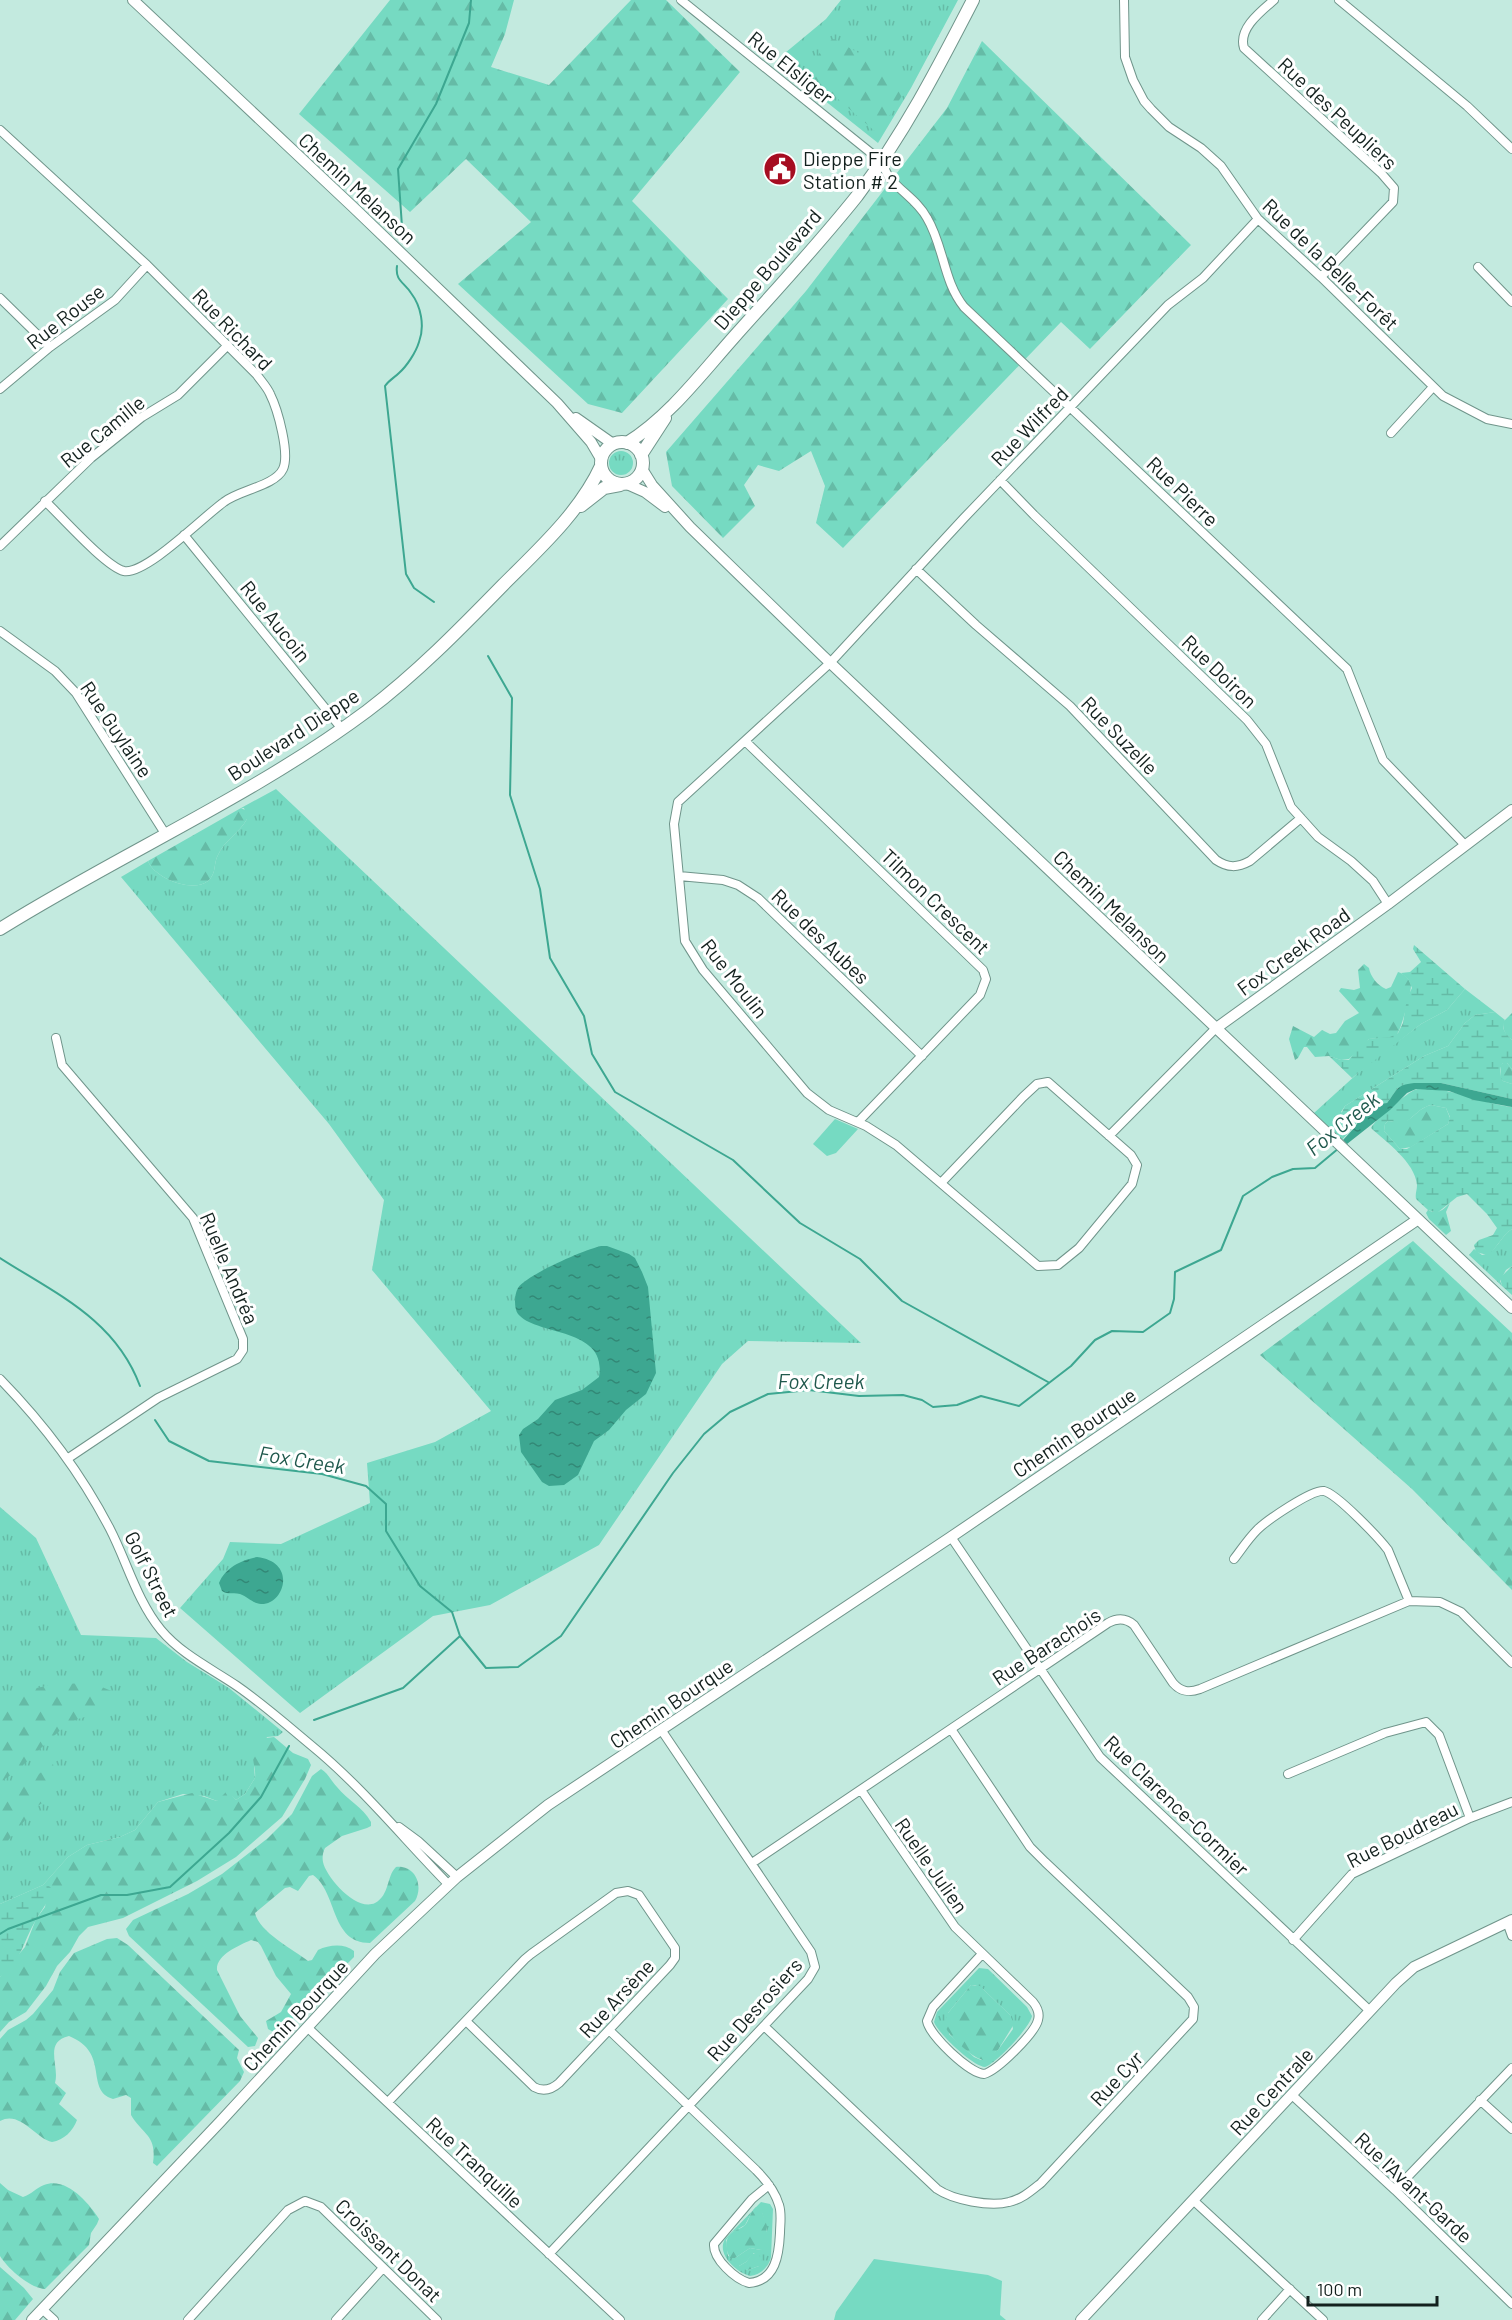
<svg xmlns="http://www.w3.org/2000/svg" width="1512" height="2320" font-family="Barlow,sans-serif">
<defs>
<pattern id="grass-tufts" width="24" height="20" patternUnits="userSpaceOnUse" patternTransform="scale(1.5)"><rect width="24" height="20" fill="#76dac2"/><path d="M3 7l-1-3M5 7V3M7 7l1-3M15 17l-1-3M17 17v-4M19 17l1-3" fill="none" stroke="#65bba6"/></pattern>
<pattern id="forest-firs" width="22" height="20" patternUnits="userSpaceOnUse" patternTransform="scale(1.5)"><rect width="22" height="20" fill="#76dac2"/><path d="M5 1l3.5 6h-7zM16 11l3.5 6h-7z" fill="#65bba6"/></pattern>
<pattern id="wetland-marsh" width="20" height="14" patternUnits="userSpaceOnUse" patternTransform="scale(1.5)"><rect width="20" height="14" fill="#76dac2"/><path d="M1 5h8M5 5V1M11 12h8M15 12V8" fill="none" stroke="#65bba6"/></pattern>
<pattern id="water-ripples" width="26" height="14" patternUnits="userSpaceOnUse" patternTransform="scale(1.5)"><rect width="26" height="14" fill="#3da791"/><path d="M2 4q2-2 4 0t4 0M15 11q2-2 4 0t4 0" fill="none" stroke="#328876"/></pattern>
</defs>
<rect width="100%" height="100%" fill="#c3eadf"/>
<path fill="url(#grass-tufts)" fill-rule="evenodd" d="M 841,0 L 958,0 L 911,88 L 878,143 L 780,65 L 785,53 L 826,19 Z
M609 463a12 12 0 1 1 24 0a12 12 0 1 1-24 0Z
M 276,789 L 861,1343 L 748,1341 L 722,1364 L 599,1545 L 490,1605 L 433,1616 L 300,1713 L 180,1608 L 223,1559 L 230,1542 L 281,1544 L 370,1503 L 367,1463 L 435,1442 L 491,1411 L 372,1270 L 384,1200 L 329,1124 L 121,877 L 148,861 C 155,879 193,893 208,881 C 217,873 213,864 218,855 C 224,841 240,832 247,819 L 244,808 L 241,808 Z
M 1465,989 L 1495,1012 L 1475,1015 L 1465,1023 L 1448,1046 L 1424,1056 L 1345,1106 L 1341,1112 L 1355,1123 L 1360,1119 L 1342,1140 L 1314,1113 L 1368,1064 L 1421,1024 L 1447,1010 Z
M 1512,1229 L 1512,1266 L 1506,1270 L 1500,1281 L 1502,1286 L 1469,1255 L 1474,1249 L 1482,1255 C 1497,1253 1500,1236 1512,1229 Z
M 0,1507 L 36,1538 L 81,1635 L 156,1638 L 187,1662 L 229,1688 L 283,1732 L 278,1736 L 267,1737 L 254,1767 L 255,1778 L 245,1794 L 236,1800 L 232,1796 L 217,1801 L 204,1796 L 183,1794 L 158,1802 L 135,1830 L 120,1837 L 87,1845 L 68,1857 L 43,1885 L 0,1904 Z
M 979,1968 L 988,1969 L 1027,2007 L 1032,2016 C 1029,2029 996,2063 985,2067 C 972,2066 938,2033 934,2022 L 937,2012 ZM 971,1985 L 975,1985 L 983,1989 L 1010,2015 L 1013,2029 L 998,2050 L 981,2060 L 974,2057 L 949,2034 L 948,2013 Z
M 761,2202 L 770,2204 L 773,2209 L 771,2257 C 769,2267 760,2275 750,2276 C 736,2272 716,2254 725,2239 ZM 753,2210 L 762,2213 L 767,2229 L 761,2250 L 750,2248 L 735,2258 L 728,2256 L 726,2240 L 733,2232 L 745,2225 ZM 754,2253 L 759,2266 L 748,2270 L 739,2266 L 746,2262 Z"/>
<path fill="url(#forest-firs)" d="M 390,0 L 514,0 L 505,34 L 491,67 L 549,85 L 631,0 L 666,0 L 740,72 L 632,201 L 728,299 L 622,413 L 588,404 L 458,284 L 531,222 L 466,159 L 410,212 L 299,114 Z
M 834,39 L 897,75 L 908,86 L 878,134 L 814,78 L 810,68 L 826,43 Z
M 982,41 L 1191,245 L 1090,349 L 1061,322 L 843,548 L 816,523 L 825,486 L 811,451 L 779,471 L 758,465 L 744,485 L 755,506 L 723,538 L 672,486 L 666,452 L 806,291 L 947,108 Z
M 241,808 L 249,812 L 247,819 C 240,832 224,841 218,855 C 213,864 217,873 208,881 C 193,893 155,879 148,861 Z
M 1364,964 L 1369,968 C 1370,976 1378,986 1386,989 L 1391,987 L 1398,972 C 1404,974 1409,978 1411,985 C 1412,989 1401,1030 1397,1034 C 1390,1040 1378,1038 1369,1039 L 1349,1059 L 1341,1060 L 1329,1056 L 1315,1057 L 1307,1047 L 1304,1047 L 1298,1058 L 1295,1060 L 1289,1039 L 1293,1026 L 1314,1037 L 1322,1030 L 1330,1034 L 1336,1033 L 1345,1021 L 1359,1013 L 1339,991 L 1341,988 L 1354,990 L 1360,988 L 1358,970 Z
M 1512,1013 L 1512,1040 C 1505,1034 1503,1031 1503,1022 Z
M 1503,1063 L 1507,1063 L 1512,1069 L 1512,1084 L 1503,1081 L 1500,1078 L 1501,1065 Z
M 1431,1105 L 1446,1108 L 1450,1118 L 1448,1124 L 1411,1147 L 1400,1149 L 1384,1131 L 1385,1124 L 1388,1121 C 1393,1121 1397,1123 1402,1122 C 1414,1120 1416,1109 1431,1105 Z
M 1450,1203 L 1446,1212 L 1451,1231 L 1446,1235 L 1429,1219 L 1426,1213 L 1428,1210 C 1438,1215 1443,1210 1450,1203 Z
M 1413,1241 L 1512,1333 L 1512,1590 L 1412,1489 L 1260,1355 Z
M 92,1683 L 114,1692 L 116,1700 C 104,1718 83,1713 67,1725 C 44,1742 25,1768 0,1782 L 0,1695 L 57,1684 Z
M 274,1737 L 293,1753 L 308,1759 L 311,1765 L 305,1779 L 282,1817 L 236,1857 L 197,1881 L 123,1918 L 88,1927 L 79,1936 L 70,1952 L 57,1966 L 46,1986 L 26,2012 L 9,2022 L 0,2032 L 0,1977 L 25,1947 L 36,1919 L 45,1907 L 48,1885 L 43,1885 L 68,1857 L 87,1845 L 120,1837 L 135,1830 L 158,1802 L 192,1793 L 217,1801 L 226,1792 L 229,1792 L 236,1800 L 245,1794 L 255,1778 C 257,1761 240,1739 274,1737 Z
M 53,1764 L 55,1773 L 50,1798 L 36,1807 L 0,1850 L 0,1807 L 13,1792 Z
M 321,1769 C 328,1773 331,1781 337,1787 C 347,1800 363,1807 371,1822 L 371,1826 L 367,1828 L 342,1836 L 325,1848 C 323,1852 322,1857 323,1862 C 326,1877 356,1912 375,1903 C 390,1895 386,1877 396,1867 C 415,1865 424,1885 415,1901 L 370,1943 C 330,1943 338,1893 313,1875 L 309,1876 L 298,1891 L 290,1887 L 285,1888 L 255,1913 C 259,1932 294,1950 308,1961 L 312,1960 L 318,1950 C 329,1945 344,1943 354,1951 L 354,1957 L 277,2034 L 268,2029 L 266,2021 L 281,2012 L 291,1994 L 276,1976 L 261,1946 L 258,1942 L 251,1940 C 238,1946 216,1955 217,1970 L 240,2016 L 258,2038 L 255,2046 L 248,2047 L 129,1936 L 126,1929 L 133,1920 L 188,1894 L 222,1874 L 268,1838 L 292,1814 L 312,1776 Z
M 117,1938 L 128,1945 L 239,2050 L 237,2058 L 244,2072 L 240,2081 L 157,2166 L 153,2163 C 157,2135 143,2135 131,2115 L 131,2098 L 126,2095 L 113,2099 C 84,2090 111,2053 69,2036 C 43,2042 60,2066 55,2083 L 66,2093 L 59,2104 L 77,2120 C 73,2131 64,2140 52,2142 C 35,2138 20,2110 0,2121 L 0,2039 L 8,2030 L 26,2020 L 33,2014 L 53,1990 L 60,1972 L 74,1953 L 107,1939 Z
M 971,1985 L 980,1986 L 983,1989 L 1010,2015 L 1014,2024 L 998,2050 L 984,2060 C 973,2059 947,2035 944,2024 L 948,2013 Z
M 0,2183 L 8,2190 L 23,2197 C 32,2194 36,2188 44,2185 C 66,2176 89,2203 99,2219 L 97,2224 L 91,2233 L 89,2245 L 45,2289 C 30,2288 8,2269 0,2256 Z
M 756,2207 L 761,2209 L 767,2226 L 765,2248 L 761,2250 L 750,2248 L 735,2258 L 730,2258 C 725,2248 724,2239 733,2232 C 738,2228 742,2229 746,2224 C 750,2218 750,2212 756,2207 Z
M 752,2254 L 757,2254 L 762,2258 L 759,2266 L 748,2270 L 740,2268 L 739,2266 L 746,2262 Z
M 0,2267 L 24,2288 L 33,2299 L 15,2320 L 0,2320 Z"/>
<path fill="url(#wetland-marsh)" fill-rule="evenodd" d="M 1414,945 L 1465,989 L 1447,1010 L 1421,1024 L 1352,1078 L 1329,1056 L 1341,1060 L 1349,1060 L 1359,1046 L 1369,1039 L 1390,1037 L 1398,1033 L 1403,1023 L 1407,998 L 1412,988 L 1408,979 L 1401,973 L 1410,972 L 1421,962 L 1413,949 Z
M 1495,1012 L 1505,1020 C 1500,1028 1506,1034 1512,1040 L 1512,1069 L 1507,1063 L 1503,1063 C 1499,1068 1499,1076 1503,1081 L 1512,1084 L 1512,1099 L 1441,1083 L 1398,1088 L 1387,1103 C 1379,1105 1370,1106 1364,1112 C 1358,1118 1358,1123 1349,1124 L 1340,1116 L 1345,1106 L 1424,1056 L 1448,1046 L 1465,1023 L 1475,1015 Z
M 1417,1089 C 1449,1086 1480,1103 1512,1107 L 1512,1229 C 1501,1236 1498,1248 1487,1255 L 1476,1252 L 1474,1245 L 1479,1240 L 1493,1235 L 1497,1228 L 1487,1214 L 1467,1194 L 1457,1197 L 1437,1213 L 1428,1210 L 1416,1199 C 1415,1194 1417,1190 1417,1185 C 1415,1162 1386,1142 1371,1128 C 1374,1121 1407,1092 1417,1089 ZM 1431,1105 L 1446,1108 L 1450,1117 L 1448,1124 L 1407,1149 L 1400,1149 L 1384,1131 L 1385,1124 L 1388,1121 C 1392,1121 1398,1124 1402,1123 C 1411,1122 1416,1109 1431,1105 Z
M 1512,1266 L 1512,1295 L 1502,1286 L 1500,1278 Z
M 43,1885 L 48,1885 L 52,1889 C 49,1902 42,1909 36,1920 C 23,1941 22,1961 0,1977 L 0,1904 Z"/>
<path fill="#76dac2" d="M 835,1119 L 858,1129 L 836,1153 L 827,1156 L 813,1144 Z
M 874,2259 L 988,2275 L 1002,2281 L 1000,2315 L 1006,2320 L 834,2320 L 836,2312 Z"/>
<path fill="url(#water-ripples)" d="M 1414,1083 L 1441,1083 L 1512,1099 L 1512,1107 L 1474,1100 L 1449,1091 L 1416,1089 L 1407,1093 L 1390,1110 L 1347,1144 L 1343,1140 L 1355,1127 L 1365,1111 L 1378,1104 L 1387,1103 C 1397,1091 1395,1085 1414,1083 Z
M 601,1246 L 607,1246 L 629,1254 L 635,1258 L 642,1272 L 648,1287 L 656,1373 L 646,1394 L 626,1410 L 609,1430 L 594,1441 L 578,1475 L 564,1485 L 549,1486 L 542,1482 L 521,1452 L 519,1435 L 523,1429 L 538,1419 L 555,1400 L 582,1390 L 599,1377 C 608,1327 536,1336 518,1314 C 514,1309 514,1294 518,1288 C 526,1275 586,1249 601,1246 Z
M 257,1557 C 298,1562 284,1605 261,1604 C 252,1603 248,1597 240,1594 C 234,1592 228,1595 222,1591 L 219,1583 C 225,1568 241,1560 257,1557 Z"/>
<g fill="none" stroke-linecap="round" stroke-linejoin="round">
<path stroke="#3da791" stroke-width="2" d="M 403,241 L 398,169 L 436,104 L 469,23 L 471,0
M 397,266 C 395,281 404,282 411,293 C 421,306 425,326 419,342 C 416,352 407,366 399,373 C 394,378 389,380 385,386 L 406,574 L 414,588 L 434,602
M 488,656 L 512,698 L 510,795 L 540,889 L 550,958 L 584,1016 L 592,1054 L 615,1092 L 733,1160 L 800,1223 L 860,1259 L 902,1301 L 1048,1382
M 0,1258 C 56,1294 115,1319 140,1386
M 155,1420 L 169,1441 L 209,1461 L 322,1474 L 366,1486 L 386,1504 L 386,1531 L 420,1586 L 452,1612 L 460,1636 L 486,1668 L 518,1667 L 561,1636 L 673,1473 L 704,1434 L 730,1412 L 768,1394 L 809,1390 L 859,1396 L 903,1395 L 922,1400 L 933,1407 L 957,1405 L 981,1396 L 1019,1406 L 1071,1366 L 1095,1340 L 1112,1331 L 1143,1332 L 1170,1313 L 1174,1299 L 1175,1272 L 1221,1250 L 1243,1196 L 1272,1177 L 1293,1169 L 1315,1168 L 1339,1148
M 314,1720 L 403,1688 L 460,1636
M 0,1934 L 8,1929 L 101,1895 L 127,1895 L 170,1887 L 229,1833 L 261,1797 L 289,1746"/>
<defs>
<path id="minor" d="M 681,0 L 881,161 C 884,166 886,173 889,177 C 901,192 918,201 927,218 C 944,246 943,281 964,307 L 1347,669 L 1383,760 L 1465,845
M 1124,0 L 1125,57 L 1133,80 L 1144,101 L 1151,109 L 1169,127 L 1201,148 L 1221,166 L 1258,219 L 1321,277 L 1443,396 L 1487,419 L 1512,424
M 1274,0 C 1260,12 1238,29 1244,48 L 1381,173 L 1394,188 L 1393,202 L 1321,277
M 1339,0 L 1467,106 L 1512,149
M 0,130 L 147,265 L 257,375 C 261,381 267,387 270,394 C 278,410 290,454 283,469 C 275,486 239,490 224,502 C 204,516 146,575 124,571 C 106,567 61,516 45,501
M 1478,267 L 1512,302
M 0,298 L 50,347
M 0,389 L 50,347 L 115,300 L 147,265
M 1391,433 L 1433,387
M 1000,480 L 1034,515 L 1247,720 L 1266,744 L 1291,807 L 1318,837 L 1351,861 L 1373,881 L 1388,904
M 184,535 L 342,729
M 0,546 L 91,458 L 142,417 L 178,395 L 228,345
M 916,569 L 976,625 L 1070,706 L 1216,860 C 1228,868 1237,868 1250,861 L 1301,818
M 0,631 L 55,671 L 76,693 L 166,835
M 745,741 L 983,970 L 986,979 L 980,995 L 858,1122
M 679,876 L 723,880 L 738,885 L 758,898 L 922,1056
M 56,1038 L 62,1065 L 193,1218 L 243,1339 L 243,1350 L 237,1359 L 158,1398 L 67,1459
M 1109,1136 L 1215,1029
M 941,1183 L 1023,1097 L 1037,1084 L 1048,1082 L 1131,1155 L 1137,1165 L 1132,1184 L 1079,1248 L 1058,1265 L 1038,1266 L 896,1145 L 866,1126 L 829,1110 L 807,1093 L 703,970 L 685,941 L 674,824 L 678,802 L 830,663 L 964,518 L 1168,305 L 1203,278 L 1258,219
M 0,1379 C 44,1424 81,1473 110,1529 C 127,1562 137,1601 161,1630 C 181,1654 212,1669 237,1686 C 263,1704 288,1726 312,1746 C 362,1787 403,1838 449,1885
M 951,1537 L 1100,1757 L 1370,2011
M 1234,1559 C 1241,1550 1248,1539 1257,1530 C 1266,1521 1312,1489 1324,1491 C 1337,1494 1379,1538 1388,1550 L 1409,1601
M 1288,1774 L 1385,1733 L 1426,1722 L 1439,1735 L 1470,1818
M 861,1790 L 955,1927 L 1033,2002 C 1037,2007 1040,2013 1038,2020 C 1035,2033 997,2071 984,2074 C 969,2073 930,2036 927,2021 L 933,2007 L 982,1954
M 399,1827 L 418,1841 L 457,1877
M 752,1863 L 1108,1623 C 1117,1618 1126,1618 1134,1625 L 1173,1683 C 1181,1692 1189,1693 1200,1689 L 1409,1601 L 1440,1602 L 1461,1612 L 1512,1663
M 1507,1922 L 1512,1936
M 1293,1940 L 1352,1874 L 1470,1818 L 1512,1802
M 764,2026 L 937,2189 C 953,2200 990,2207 1009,2202 C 1022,2199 1031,2191 1041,2183 L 1193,2019 L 1194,2007 L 1188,1997 L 1045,1862 L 1030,1847 L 951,1729
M 308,2028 L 620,2320
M 609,2030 L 756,2170 C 766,2180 775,2191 779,2205 C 782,2214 780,2224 780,2233 C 779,2254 776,2281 749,2283 C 735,2279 713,2259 714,2244 L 752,2199 L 769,2185
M 1292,2095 L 1395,2190 L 1512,2304
M 1480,2100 L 1512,2129
M 388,2102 L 525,1959 L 531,1954 L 616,1893 L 628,1891 L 639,1895 L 675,1948 L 675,1958 L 670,1965 L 559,2083 C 551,2090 543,2092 534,2087 L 466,2021
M 1395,2190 L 1512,2068
M 1193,2200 L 1323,2320
M 549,2254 L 808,1979 L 815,1967 L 811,1952 L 662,1731
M 42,2309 L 54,2320
M 188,2320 L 288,2210 L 305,2201 L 321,2207 L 437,2320
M 336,2320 L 383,2268
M 1262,2320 L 1290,2289"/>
<path id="tertiary" d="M 133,0 L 353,207 L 557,403 L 591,442 L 601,459
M 576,418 L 613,444
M 642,469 L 652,485 L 690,527 L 823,656 L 1512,1308
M 627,484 L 645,492 L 665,507
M 1215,1029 L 1388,904 L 1512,810
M 32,2320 L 220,2122 L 375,1954 L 457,1877 L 548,1805 L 951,1537 L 1417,1220
M 1081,2320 L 1396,1983 L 1414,1967 L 1512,1920"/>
<path id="secondary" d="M601 463a21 21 0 1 1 42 0a21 21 0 1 1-42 0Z
M 627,443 C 669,417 701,374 734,337 C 775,291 818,245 857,196 C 903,135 938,68 973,0
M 641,455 L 665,418
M 581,506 L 604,488 L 620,485
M 0,929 C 120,854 253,796 367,711 C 416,674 460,629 503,585 C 538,550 580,512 601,466"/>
</defs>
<use href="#minor" stroke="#70958b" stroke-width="10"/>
<use href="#tertiary" stroke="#70958b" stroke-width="12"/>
<use href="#secondary" stroke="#70958b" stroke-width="14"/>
<use href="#minor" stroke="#fff" stroke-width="8"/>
<use href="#tertiary" stroke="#fff" stroke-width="10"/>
<use href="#secondary" stroke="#fff" stroke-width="12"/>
</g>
<defs>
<symbol id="civic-disc" viewBox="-11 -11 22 22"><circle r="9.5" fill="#a60d21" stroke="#fff"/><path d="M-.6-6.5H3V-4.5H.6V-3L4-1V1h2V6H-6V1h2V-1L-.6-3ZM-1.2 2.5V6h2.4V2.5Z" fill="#fff"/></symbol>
</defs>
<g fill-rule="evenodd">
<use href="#civic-disc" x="761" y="150" width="38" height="38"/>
</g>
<g text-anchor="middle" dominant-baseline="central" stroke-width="6" stroke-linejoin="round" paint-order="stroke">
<g font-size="20" fill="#13211e" stroke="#fff">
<text transform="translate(791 67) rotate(39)">Rue Elsliger</text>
<text transform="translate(1338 113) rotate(43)">Rue des Peupliers</text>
<text transform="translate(358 188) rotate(43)">Chemin Melanson</text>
<text transform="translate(1331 264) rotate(44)">Rue de la Belle-Forêt</text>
<text transform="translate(767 269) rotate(-49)">Dieppe Boulevard</text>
<text transform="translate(65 316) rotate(-38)">Rue Rouse</text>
<text transform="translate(233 329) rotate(46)">Rue Richard</text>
<text transform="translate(1029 426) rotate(-46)">Rue Wilfred</text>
<text transform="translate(102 431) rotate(-39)">Rue Camille</text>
<text transform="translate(1183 491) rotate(44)">Rue Pierre</text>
<text transform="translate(276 621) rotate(51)">Rue Aucoin</text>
<text transform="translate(1220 671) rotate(44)">Rue Doiron</text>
<text transform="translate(117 729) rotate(56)">Rue Guylaine</text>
<text transform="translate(293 734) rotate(-33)">Boulevard Dieppe</text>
<text transform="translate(1120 735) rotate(46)">Rue Suzelle</text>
<text transform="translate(936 901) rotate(44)">Tilmon Crescent</text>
<text transform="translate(1112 906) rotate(44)">Chemin Melanson</text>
<text transform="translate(821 936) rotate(44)">Rue des Aubes</text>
<text transform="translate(1293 951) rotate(-36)">Fox Creek Road</text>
<text transform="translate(735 978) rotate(52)">Rue Moulin</text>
<text transform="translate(230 1268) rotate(67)">Ruelle Andréa</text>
<text transform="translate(1074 1432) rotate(-34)">Chemin Bourque</text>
<text transform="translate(152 1574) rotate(63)">Golf Street</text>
<text transform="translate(1046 1646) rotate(-33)">Rue Barachois</text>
<text transform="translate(671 1703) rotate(-34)">Chemin Bourque</text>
<text transform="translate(1177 1805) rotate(44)">Rue Clarence-Cormier</text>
<text transform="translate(1402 1834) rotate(-27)">Rue Boudreau</text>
<text transform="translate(932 1865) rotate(55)">Ruelle Julien</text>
<text transform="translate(616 1998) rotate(-47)">Rue Arsène</text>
<text transform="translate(754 2009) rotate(-48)">Rue Desrosiers</text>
<text transform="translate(295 2015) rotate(-47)">Chemin Bourque</text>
<text transform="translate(1116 2078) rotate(-47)">Rue Cyr</text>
<text transform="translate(1271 2091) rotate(-47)">Rue Centrale</text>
<text transform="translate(475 2162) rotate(43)">Rue Tranquille</text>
<text transform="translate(1414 2187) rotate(43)">Rue l'Avant-Garde</text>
<text transform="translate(389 2250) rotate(44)">Croissant Donat</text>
</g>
<g font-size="20" fill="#13211e" stroke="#fff" text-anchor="start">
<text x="803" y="158">Dieppe Fire<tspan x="803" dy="23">Station # 2</tspan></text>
</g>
<g font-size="21" font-style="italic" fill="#20594d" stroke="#fff">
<text transform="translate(1342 1123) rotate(-39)">Fox Creek</text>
<text x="821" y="1380">Fox Creek</text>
<text transform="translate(302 1459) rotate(9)">Fox Creek</text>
</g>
</g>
<path d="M1308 2296v9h129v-9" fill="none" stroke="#13211e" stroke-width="3"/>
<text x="1317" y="2296" font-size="18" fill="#13211e" stroke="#ffffff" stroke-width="4.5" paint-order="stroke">100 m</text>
</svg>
